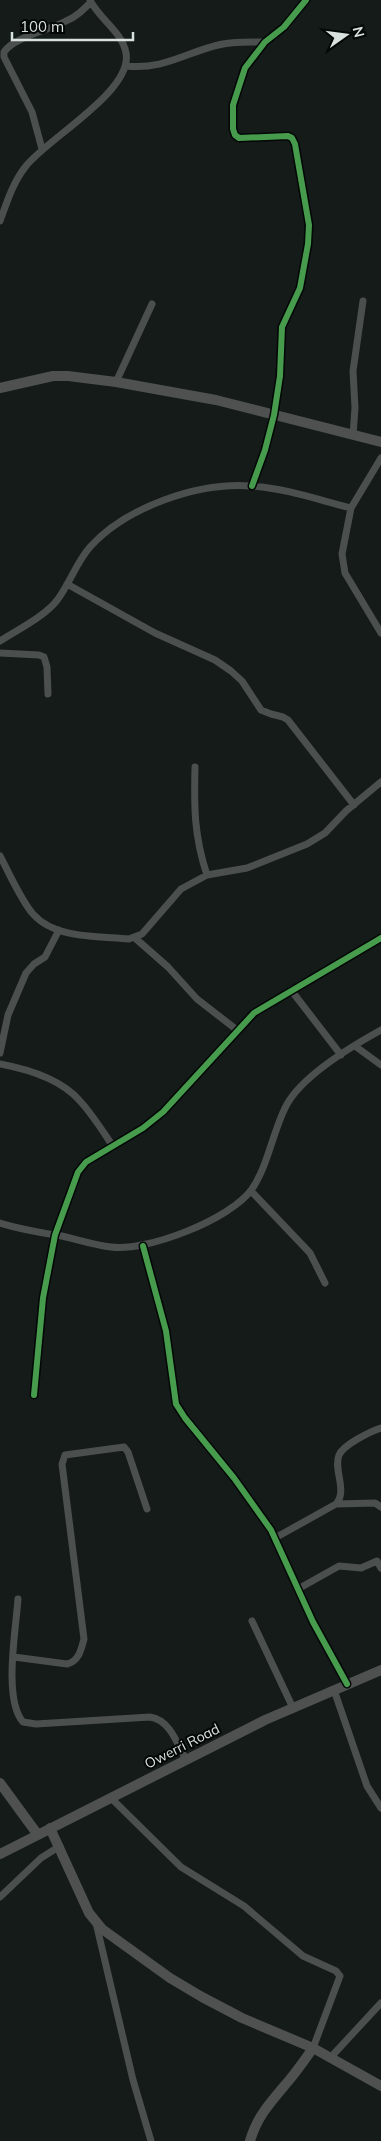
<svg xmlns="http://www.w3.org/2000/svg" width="381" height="2141" font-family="Mulish,sans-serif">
<rect width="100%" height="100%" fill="#141b19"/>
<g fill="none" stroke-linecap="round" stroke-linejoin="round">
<path stroke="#4b4f4e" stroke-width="7" d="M 126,66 C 163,70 185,53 218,45 C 233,41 249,42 265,42
M 42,149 L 32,112 L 4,57 L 4,52 C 14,37 50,30 66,21 C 76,17 83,10 91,2
M 0,221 C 7,202 13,182 26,166 C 48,138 133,91 126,53 C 122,31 99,19 90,0
M 116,382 L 152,304
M 353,435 L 355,408 L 353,371 L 363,301
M 381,458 L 351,508 L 342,554 L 345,573 L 381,633
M 252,486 L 265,450 L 274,415 L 280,376 L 282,327 L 300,288 L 308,244 L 309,225 L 295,144 L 292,138 L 288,136 L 239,138 L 235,135 L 233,129 L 233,105 L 245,68 L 265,42 L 284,27 L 306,0
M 67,584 L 155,633 L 215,660 L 231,671 L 242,681 L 261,710 L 271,714 L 283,717 L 288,720 L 354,805
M 0,641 C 17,630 47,615 58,599 C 70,583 76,563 90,547 C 126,507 198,482 251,486 C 285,488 319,500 351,508
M 0,653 L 39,655 L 44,657 L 47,667 L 48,694
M 195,767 C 194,807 194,836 207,875
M 0,856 C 8,871 22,902 33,914 C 55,939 98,936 129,939 L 142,934 L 181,889 L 207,875 L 247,868 L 307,844 L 325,833 L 346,811 L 381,782
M 135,938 L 168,967 L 197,999 L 237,1030
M 291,990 L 341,1055
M 355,1046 L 381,1065
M 0,1053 L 8,1015 L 26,973 L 34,964 L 45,957 L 59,930
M 0,1064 C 27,1069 61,1079 80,1101 C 92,1114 102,1130 112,1145
M 251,1191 L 310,1253 L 325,1283
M 0,1223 C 19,1229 37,1232 56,1235 C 74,1238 93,1245 111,1247 C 147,1252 231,1219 252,1189 C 268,1165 272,1135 285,1108 C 299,1078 352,1046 381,1030
M 143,1246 L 166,1331 L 176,1404 L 185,1418 L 234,1478 L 271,1530 L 313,1622 L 347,1684
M 34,1395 L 43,1298 L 55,1235 L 78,1172 L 86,1162 L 143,1128 L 163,1112 L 254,1013 L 381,938
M 336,1504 L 375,1503 L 381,1507
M 275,1538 L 336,1504 C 348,1491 333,1470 339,1455 C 343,1445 371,1431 381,1428
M 298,1589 L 339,1566 L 361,1568 L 377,1561 L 381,1568
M 18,1599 C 16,1629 3,1699 23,1722 L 36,1724 L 150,1717 C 170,1720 177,1743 186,1760
M 252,1621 L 293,1708
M 14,1657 L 67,1664 C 79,1661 81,1650 84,1639 L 62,1464 L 65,1455 L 124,1447 L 128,1452 L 147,1509
M 334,1690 L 367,1786 L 381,1808
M 111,1798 L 181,1867 L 244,1906 L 303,1956 L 336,1971 L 340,1976 L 313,2048
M 0,1897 L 41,1858 L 60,1846
M 96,1923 L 133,2080 L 151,2141
M 331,2057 L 381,2003"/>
<path stroke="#4e5150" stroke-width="10" d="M 0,388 L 53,376 L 68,376 L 116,382 L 216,400 L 381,442
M 0,1783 L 38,1835
M 50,1828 L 89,1913 L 102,1929 L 170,1978 L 202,1997 L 242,2018 L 313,2048 L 381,2086
M 0,1854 L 265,1720 L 381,1670
M 250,2141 C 257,2117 269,2104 285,2085 C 295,2074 304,2061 313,2048"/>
<defs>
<path id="cycleway" d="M 252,486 L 265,450 L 274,415 L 280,376 L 282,327 L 300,288 L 308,244 L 309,225 L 295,144 L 292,138 L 288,136 L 239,138 L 235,135 L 233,129 L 233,105 L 245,68 L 265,42 L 284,27 L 306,0
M 143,1246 L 166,1331 L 176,1404 L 185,1418 L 234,1478 L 271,1530 L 313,1622 L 347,1684
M 34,1395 L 43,1298 L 55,1235 L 78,1172 L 86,1162 L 143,1128 L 163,1112 L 254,1013 L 381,938"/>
</defs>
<use href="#cycleway" stroke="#030706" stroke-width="9"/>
<use href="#cycleway" stroke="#469c4c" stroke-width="6"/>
</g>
<g text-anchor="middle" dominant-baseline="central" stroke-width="4" stroke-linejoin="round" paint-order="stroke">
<g font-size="14" fill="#d8e1de" stroke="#030706">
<text transform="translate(182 1746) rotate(-27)">Owerri Road</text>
</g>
</g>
<g transform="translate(346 35) rotate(76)" stroke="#030706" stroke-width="4" paint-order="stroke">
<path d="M0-4L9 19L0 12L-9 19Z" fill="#d8e1de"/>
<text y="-8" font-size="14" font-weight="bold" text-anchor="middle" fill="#d8e1de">N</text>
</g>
<path d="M12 32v8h121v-8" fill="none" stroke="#d8e1de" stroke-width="2.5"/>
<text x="20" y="32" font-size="15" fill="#d8e1de" stroke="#030706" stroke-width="4" paint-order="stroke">100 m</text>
</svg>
